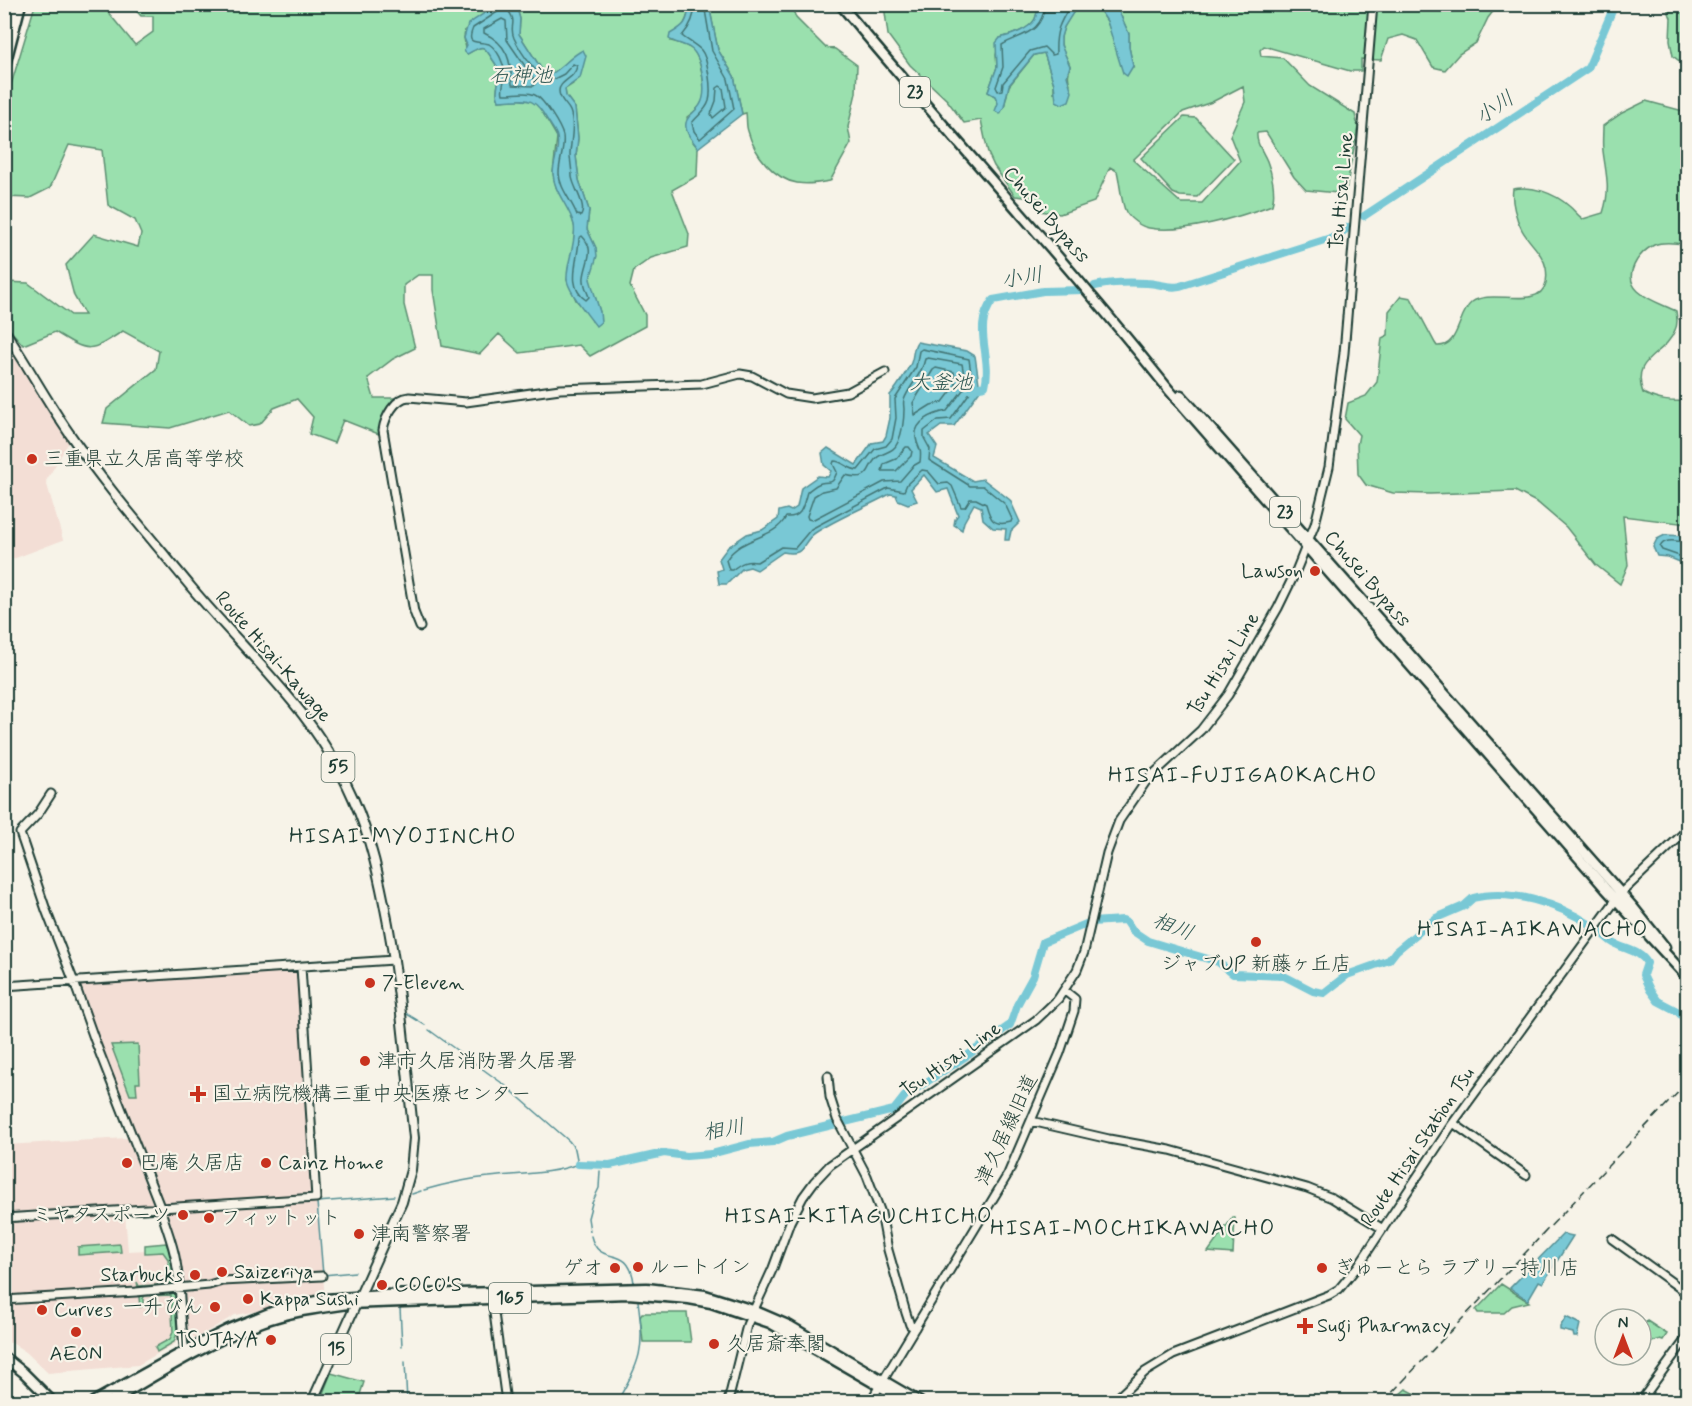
<svg xmlns="http://www.w3.org/2000/svg" width="1692" height="1406" font-family="Mynerve,'Klee One',sans-serif">
<rect width="100%" height="100%" fill="#f7f3e8"/>
<filter id="ink" filterUnits="userSpaceOnUse"><feTurbulence type="fractalNoise" baseFrequency=".0167" numOctaves="2"/><feDisplacementMap in="SourceGraphic" scale="12" xChannelSelector="R" yChannelSelector="G"/><feConvolveMatrix kernelMatrix="1 2 1 2 8 2 1 2 1" color-interpolation-filters="sRGB"/></filter>
<g filter="url(#ink)">
<path fill="#f3ded5" d="M 16,349 L 72,437 L 46,481 L 63,540 L 5,562 L 5,350 Z
M 301,967 L 310,1122 L 325,1299 L 235,1315 L 196,1338 L 189,1334 L 176,1260 L 74,982 Z
M 127,1138 L 153,1204 L 5,1215 L 5,1145 Z
M 125,1213 L 128,1251 L 167,1249 L 176,1343 L 138,1365 L 48,1373 L 26,1352 L 12,1343 L 5,1342 L 5,1222 Z"/>
<path fill="#9ae0ae" stroke="#5c8e71" stroke-width="1.5" fill-rule="evenodd" d="M 35,5 L 102,5 L 135,45 L 153,32 L 153,16 L 141,16 L 131,5 L 502,5 L 490,10 L 465,30 L 464,38 L 467,54 C 484,45 483,44 493,60 C 497,65 499,71 499,77 C 498,87 495,91 499,101 L 524,99 L 532,100 L 539,106 L 557,137 L 553,173 L 556,187 L 571,214 L 575,228 L 573,252 L 567,280 L 576,300 L 588,313 L 592,321 L 600,312 L 589,279 L 596,248 L 587,229 L 589,210 L 579,180 L 576,156 L 578,138 L 575,108 L 566,96 L 565,89 L 573,84 L 568,61 L 560,69 L 551,75 L 542,70 L 519,34 L 520,19 L 518,12 L 510,5 L 689,5 C 689,20 681,29 671,41 C 679,43 687,45 693,50 C 701,59 706,88 703,100 C 700,108 693,113 687,117 L 693,142 L 698,148 L 697,176 L 672,190 L 689,234 L 688,247 L 651,258 L 634,270 L 630,286 L 645,315 L 645,326 L 590,356 L 579,345 L 520,353 L 499,334 L 480,354 L 442,346 L 433,290 L 433,275 L 418,275 L 404,285 L 404,305 L 415,348 L 393,359 L 368,378 L 374,398 L 396,398 L 384,416 L 381,435 L 343,420 L 334,443 L 309,434 L 313,417 L 297,399 L 274,408 L 260,424 L 249,426 L 229,410 L 170,428 L 103,423 L 107,409 L 156,369 L 159,351 L 123,331 C 89,353 89,353 55,332 L 23,345 L 5,324 L 5,282 L 28,283 L 71,315 L 85,315 L 74,296 L 66,265 L 94,234 L 138,247 L 141,234 L 135,220 L 108,205 L 102,150 L 69,145 L 50,188 L 30,198 L 5,197 L 4,108 Z
M 709,5 L 791,5 L 796,18 L 825,47 L 835,49 L 857,65 L 856,93 L 848,127 L 851,143 L 830,181 C 819,183 809,185 797,183 C 774,179 754,154 748,131 C 746,126 747,119 746,113 L 742,114 L 734,76 L 718,50 Z
M 884,5 L 1041,5 C 1038,9 1037,13 1035,19 C 1029,30 1011,35 1000,38 L 996,55 L 997,67 L 988,92 L 995,96 L 998,103 L 1004,107 L 1009,86 L 1034,55 L 1044,53 L 1054,84 L 1054,93 L 1070,84 C 1066,73 1070,74 1070,66 C 1069,61 1064,54 1062,48 C 1057,31 1070,18 1078,5 L 1096,5 L 1107,21 L 1116,47 L 1133,66 L 1129,47 L 1129,34 L 1116,5 L 1498,5 L 1488,18 L 1476,43 L 1459,54 L 1445,70 L 1433,67 L 1417,40 L 1403,35 L 1388,39 L 1381,60 L 1361,59 L 1361,71 L 1350,71 L 1264,46 L 1260,50 L 1261,56 L 1283,58 L 1310,86 L 1355,114 L 1358,127 L 1346,190 L 1338,193 L 1306,190 L 1294,177 L 1266,132 L 1257,133 C 1256,144 1263,151 1267,161 C 1272,173 1276,193 1272,205 C 1239,217 1183,234 1149,228 C 1141,227 1130,219 1126,212 C 1121,203 1120,182 1117,171 L 1110,167 L 1094,202 L 1060,214 L 1040,211 L 1034,198 L 1015,196 L 994,166 L 988,153 L 981,120 L 964,123 L 947,100 L 910,65 L 888,35 ZM 1243,86 L 1245,102 L 1230,136 L 1240,161 L 1202,203 L 1181,203 L 1133,160 L 1183,112 L 1212,102 Z
M 1666,5 L 1687,5 L 1687,67 L 1673,56 L 1670,41 L 1671,18 Z
M 1646,101 L 1687,112 L 1687,245 C 1677,243 1664,241 1654,245 C 1638,253 1622,276 1638,291 C 1649,301 1664,305 1676,311 C 1677,318 1678,324 1675,330 C 1665,357 1630,356 1643,393 C 1658,401 1671,402 1687,401 L 1687,524 L 1623,516 L 1628,565 L 1620,584 L 1596,565 L 1566,527 L 1538,503 L 1515,491 L 1430,494 L 1393,493 L 1366,485 L 1358,474 L 1357,445 L 1359,435 L 1345,419 L 1348,403 L 1366,396 L 1377,382 L 1382,338 L 1388,335 L 1389,311 L 1401,296 L 1411,298 L 1435,343 L 1437,346 C 1460,347 1457,314 1472,302 C 1493,286 1554,318 1546,268 C 1543,253 1529,243 1522,230 C 1516,219 1511,201 1513,189 C 1532,185 1554,193 1569,206 C 1574,210 1577,215 1583,219 L 1603,213 C 1611,188 1606,175 1603,151 C 1602,143 1603,134 1603,126 L 1622,113 Z
M 1184,117 L 1196,118 L 1234,159 L 1197,197 L 1180,196 L 1173,193 L 1141,158 Z
M 138,1044 L 140,1083 L 136,1083 L 137,1095 L 130,1095 L 111,1045 Z
M 1233,1217 L 1235,1218 L 1233,1254 L 1208,1252 Z
M 166,1243 L 173,1260 L 175,1285 L 138,1287 L 137,1282 L 139,1286 L 170,1284 L 168,1259 L 163,1252 L 145,1253 L 145,1245 Z
M 120,1244 L 121,1252 L 78,1255 L 78,1247 Z
M 1501,1284 L 1529,1302 L 1512,1306 L 1504,1313 L 1478,1313 L 1476,1310 Z
M 175,1292 L 177,1333 L 174,1342 L 157,1352 L 155,1347 L 170,1339 L 173,1332 L 171,1295 L 145,1296 L 143,1298 L 143,1306 L 140,1307 L 139,1297 L 142,1294 Z
M 642,1313 L 687,1313 L 691,1342 L 643,1342 L 640,1316 Z
M 1647,1321 L 1667,1334 L 1663,1340 L 1660,1339 L 1650,1343 L 1641,1337 L 1641,1328 Z
M 331,1373 L 364,1382 L 358,1401 L 320,1401 Z
M 1406,1389 L 1422,1397 L 1425,1401 L 1392,1401 Z"/>
<path fill="#79c8d5" stroke="#559095" stroke-width="1.5" d="M 510,4 L 518,12 L 520,19 L 519,34 L 542,70 L 551,74 C 563,68 570,56 583,50 L 586,56 L 580,78 L 565,89 L 566,96 L 575,108 L 578,138 L 576,156 L 579,180 L 589,210 L 587,229 L 596,248 L 597,256 L 590,279 L 600,312 L 601,322 L 596,326 C 589,317 567,290 567,279 C 566,263 577,242 574,225 C 570,207 554,193 553,174 C 553,162 560,149 557,137 C 556,132 551,126 548,121 C 533,94 526,100 499,101 C 495,91 498,88 499,77 C 499,71 497,65 493,60 C 483,44 484,45 467,54 L 464,51 L 467,45 L 464,38 L 468,24 C 481,16 494,4 510,4 Z
M 689,5 L 709,5 L 718,50 L 734,76 L 742,114 L 698,148 C 693,141 684,132 686,123 C 687,115 696,112 700,105 C 708,93 702,56 690,48 C 684,44 675,43 669,39 L 670,34 C 684,26 688,23 689,5 Z
M 1041,5 L 1078,5 L 1064,27 L 1061,37 L 1061,45 L 1070,66 L 1067,76 L 1072,92 L 1069,101 L 1062,104 L 1056,101 L 1054,84 L 1044,53 L 1034,55 L 1009,85 L 1004,107 L 1000,114 L 995,111 L 998,103 L 995,96 L 988,92 L 997,67 L 996,43 L 1000,38 C 1011,35 1029,30 1035,19 C 1037,13 1037,9 1041,5 Z
M 1096,5 L 1116,5 L 1129,34 L 1129,47 L 1133,66 L 1127,76 L 1123,73 L 1107,21 Z
M 917,342 L 967,351 L 975,356 L 980,390 L 954,426 L 941,426 L 929,435 L 937,447 L 934,458 L 973,481 L 983,479 L 1010,500 L 1020,522 L 1011,531 L 1009,540 L 1005,540 L 1006,529 L 993,528 L 983,519 L 981,507 L 974,504 L 964,522 L 962,530 L 954,525 L 955,519 L 958,515 L 948,489 L 937,492 L 924,475 L 911,489 L 917,501 L 908,504 L 898,500 L 896,495 L 890,494 C 866,507 838,518 815,533 C 800,543 807,557 783,552 L 757,570 L 750,567 L 742,569 L 727,584 L 719,584 L 717,571 L 722,569 L 719,559 L 728,547 L 747,534 L 762,530 L 778,519 L 779,511 L 787,509 L 791,511 L 797,507 L 801,488 L 818,476 L 828,477 L 831,471 L 824,465 L 822,453 L 828,448 L 856,465 L 872,443 L 883,441 L 886,436 L 890,418 L 890,395 C 898,387 904,375 910,365 C 914,358 912,349 917,342 Z
M 1665,535 L 1687,536 L 1687,565 L 1668,557 L 1657,556 L 1653,547 L 1657,539 Z
M 1563,1234 L 1573,1236 L 1543,1283 L 1539,1281 L 1528,1300 L 1510,1288 Z
M 1566,1317 L 1580,1324 L 1577,1337 L 1574,1337 L 1573,1333 L 1560,1330 L 1560,1327 Z"/>
<g fill="none" stroke-linecap="round" stroke-linejoin="round">
<path stroke="#437574" stroke-width="1.5" d="M 695,4 C 695,18 690,27 682,36 C 688,41 695,44 701,50 C 708,58 712,90 709,101 C 706,111 697,116 692,123 L 694,131 L 700,139 L 734,109 L 728,79 L 712,51 L 704,4
M 1045,4 C 1042,34 1023,33 1002,45 L 1003,67 L 996,87 L 998,91 L 1002,90 L 1003,83 L 1030,51 L 1044,47 L 1052,55 L 1056,54 C 1055,31 1059,24 1071,4
M 505,7 C 520,23 508,24 514,38 C 520,51 538,79 552,80 L 564,74 L 573,64 L 577,66 C 575,79 559,81 559,91 C 559,100 567,104 570,111 C 575,123 571,141 570,153 C 570,161 572,169 572,177 C 574,189 587,205 581,216 L 577,215 C 572,201 559,188 559,173 C 559,161 565,148 563,136 C 561,127 544,99 535,95 C 525,90 513,95 503,94 C 501,87 505,81 505,74 C 504,63 498,50 489,44 C 478,40 465,47 473,28 Z
M 502,19 L 506,21 L 507,40 L 536,82 L 534,86 L 512,85 C 511,61 508,44 484,33 L 484,29 Z
M 720,86 L 723,88 L 726,107 L 713,118 L 711,114 L 716,101 L 717,88 Z
M 582,236 C 596,250 586,261 584,277 C 583,284 587,291 589,297 L 586,300 C 565,286 579,259 579,238 Z
M 922,349 L 969,359 L 973,388 L 951,419 L 938,420 L 924,431 L 924,438 L 930,449 L 929,460 L 970,486 L 983,486 L 1005,504 L 1012,519 L 1011,522 C 993,527 990,519 986,504 L 976,499 L 970,499 L 965,507 L 961,507 L 952,486 L 948,483 L 939,484 L 928,471 L 922,470 L 907,484 L 904,491 L 888,488 L 811,529 L 795,548 L 781,547 L 757,562 C 746,560 741,563 732,570 L 729,570 L 726,560 C 742,535 774,540 786,517 C 803,518 803,505 807,492 C 811,489 816,484 821,483 C 832,481 832,485 837,472 L 833,464 L 834,461 C 843,461 849,470 858,470 L 875,449 L 886,446 L 892,439 L 896,418 L 895,399 L 916,367 L 919,351 Z
M 928,358 L 962,364 L 966,386 L 947,411 C 935,413 913,421 916,438 C 918,450 922,446 920,462 L 913,466 L 900,481 L 884,482 L 812,520 L 808,519 L 807,516 L 814,496 L 822,491 L 836,488 L 845,475 C 876,483 864,463 881,455 C 889,451 894,451 898,442 C 902,433 904,419 904,409 C 904,408 903,402 904,400 C 909,386 922,375 925,359 Z
M 936,368 L 954,372 L 956,385 L 943,402 L 931,405 L 915,415 L 913,403 L 933,370 Z
M 906,447 L 909,447 L 912,451 L 911,456 L 896,471 L 882,471 L 884,464 L 896,459 Z
M 1688,542 C 1678,542 1665,537 1660,547 L 1662,550 L 1688,559"/>
<path stroke="#559095" stroke-width="1.5" d="M 407,1014 L 425,1025
M 601,1167 L 601,1166
M 424,1190 C 445,1184 468,1179 489,1177 C 520,1173 549,1175 578,1164 L 575,1149 L 569,1141 L 506,1086 L 429,1030
M 412,1194 L 421,1191
M 590,1231 L 588,1218 L 592,1203 L 599,1188 L 600,1171
M 591,1236 C 599,1269 629,1241 634,1283
M 355,1272 L 323,1275 L 317,1202 L 394,1196
M 400,1308 L 402,1346
M 405,1362 L 407,1402
M 617,1402 C 641,1359 645,1351 638,1301"/>
<path stroke="#79c8d5" stroke-width="8" d="M 1364,216 L 1588,68 L 1615,4
M 1095,286 C 1111,282 1130,282 1147,283 C 1158,283 1169,289 1180,286 L 1337,236 L 1349,227
M 969,389 L 985,386 C 993,356 971,329 993,300 L 1043,291 L 1083,290
M 578,1164 L 610,1165 L 664,1153 L 686,1156 L 711,1154 L 749,1144 L 773,1142 L 787,1136 L 894,1110 L 905,1096 L 968,1055 L 1010,1025 L 1017,1005 L 1033,976 L 1043,942 L 1091,922 L 1123,920 L 1127,922 L 1133,931 L 1148,941 L 1218,962 L 1233,974 L 1284,976 L 1313,991 L 1324,993 L 1347,975 L 1389,960 L 1396,951 L 1436,918 L 1464,906 L 1473,898 C 1510,888 1559,904 1591,925 C 1599,930 1605,937 1612,942 C 1624,950 1640,950 1647,963 L 1643,975 L 1650,990 L 1658,1001 L 1677,1011 L 1688,1022"/>
<defs>
<path id="secondary" d="M 420,627 L 414,612 L 383,430 C 385,417 395,398 409,397 L 466,402 L 560,389 L 702,384 L 740,374 L 752,376 L 786,394 L 812,398 L 848,392 L 885,372
M 51,794 L 38,814 L 20,833 L 46,910 L 74,982 L 95,1041 L 160,1207 C 165,1225 173,1243 176,1262 C 182,1293 179,1325 186,1356
M 4,986 L 394,960
M 828,1076 L 830,1097 L 837,1119 L 867,1176 L 881,1213 L 888,1250 L 906,1313 L 910,1325 L 915,1328
M 1031,1121 L 1109,1139 L 1170,1150 L 1307,1188 L 1332,1198 L 1383,1229
M 1453,1123 L 1526,1175
M 4,1218 L 316,1198 L 301,967
M 1612,1239 L 1688,1294
M 492,1298 L 506,1402
M 4,1300 L 136,1292 L 209,1285 L 222,1281 L 322,1276
M 728,1402 L 747,1325 L 773,1268 L 790,1222 L 803,1197 L 814,1182 L 830,1165 L 1036,1020 L 1058,999 L 1077,970 L 1084,952 L 1107,853 L 1119,821 L 1147,780 L 1201,730 L 1228,695 L 1278,608 L 1296,571 L 1315,524 L 1329,467 L 1344,353 L 1373,4
M 870,1402 L 1008,1174 L 1060,1053 L 1074,1011 L 1075,999 L 1065,991
M 1113,1402 L 1145,1372 L 1173,1355 L 1329,1295 L 1339,1289 L 1358,1266 L 1453,1123 L 1621,893 L 1688,829
M 1640,1402 L 1688,1336"/>
<path id="primary" d="M 4,330 C 27,364 46,400 69,433 C 106,487 150,537 191,587 C 250,658 315,711 353,798 C 371,838 380,881 388,924 C 401,995 406,1066 414,1138 L 411,1170 L 402,1202 L 312,1402"/>
<path id="highway" d="M 840,4 C 948,134 1064,258 1169,390 L 1606,889 L 1688,978
M 4,38 L 13,4
M 4,69 L 21,4
M 1181,395 L 1633,907 L 1665,947
M 4,1357 L 23,1372 L 53,1402
M 93,1402 L 185,1351 L 229,1329 L 277,1310 L 325,1299 L 383,1295 L 647,1288 L 705,1295 L 753,1310 L 790,1326 L 920,1402
M 110,1402 C 159,1373 208,1342 262,1322 C 289,1312 319,1308 348,1304 L 628,1294 L 689,1299 L 711,1303 L 770,1323 L 907,1402"/>
</defs>
<use href="#secondary" stroke="#1f3d34" stroke-width="11"/>
<use href="#primary" stroke="#1f3d34" stroke-width="12"/>
<use href="#highway" stroke="#1f3d34" stroke-width="13"/>
<use href="#secondary" stroke="#f7f3e8" stroke-width="7"/>
<use href="#primary" stroke="#f7f3e8" stroke-width="8"/>
<use href="#highway" stroke="#f7f3e8" stroke-width="8"/>
<path stroke="#1f3d34" stroke-width="1.5" stroke-dasharray="9 4.5" stroke-linecap="butt" d="M 1383,1402 L 1688,1082"/>
</g>
</g>
<g fill="#c8321e" stroke="#f7f3e8" stroke-width="2">
<circle cx="32" cy="459" r="6"/>
<circle cx="1315" cy="571" r="6"/>
<circle cx="1256" cy="942" r="6"/>
<circle cx="370" cy="983" r="6"/>
<circle cx="365" cy="1061" r="6"/>
<path d="M195 1085h6v6h6v6h-6v6h-6v-6h-6v-6h6z"/>
<circle cx="127" cy="1163" r="6"/>
<circle cx="266" cy="1163" r="6"/>
<circle cx="183" cy="1215" r="6"/>
<circle cx="209" cy="1218" r="6"/>
<circle cx="359" cy="1234" r="6"/>
<circle cx="638" cy="1267" r="6"/>
<circle cx="615" cy="1268" r="6"/>
<circle cx="1322" cy="1268" r="6"/>
<circle cx="222" cy="1272" r="6"/>
<circle cx="195" cy="1275" r="6"/>
<circle cx="382" cy="1285" r="6"/>
<circle cx="248" cy="1299" r="6"/>
<circle cx="215" cy="1307" r="6"/>
<circle cx="42" cy="1310" r="6"/>
<path d="M1302 1317h6v6h6v6h-6v6h-6v-6h-6v-6h6z"/>
<circle cx="76" cy="1332" r="6"/>
<circle cx="271" cy="1340" r="6"/>
<circle cx="714" cy="1344" r="6"/>
</g>
<g text-anchor="middle" dominant-baseline="central" stroke-width="4.5" stroke-linejoin="round" paint-order="stroke">
<g fill="#f7f3e8" stroke="#60746a" stroke-width="1.5">
<rect x="900" y="77" width="30" height="30" rx="4.5"/>
<rect x="1270" y="497" width="30" height="30" rx="4.5"/>
<rect x="321.5" y="752" width="33" height="30" rx="4.5"/>
<rect x="489" y="1283" width="42" height="30" rx="4.5"/>
<rect x="321" y="1334" width="30" height="30" rx="4.5"/>
</g>
<g font-size="18" font-weight="bold" fill="#1f3d34">
<text x="915" y="92">23</text>
<text x="1285" y="512">23</text>
<text x="338" y="767">55</text>
<text x="510" y="1298">165</text>
<text x="336" y="1349">15</text>
</g>
<g font-size="20" fill="#1f3d34" stroke="#f7f3e8">
<text transform="translate(1342 191) rotate(-85)">Tsu Hisai Line</text>
<text transform="translate(1046 215) rotate(49)">Chusei Bypass</text>
<text transform="translate(1367 579) rotate(49)">Chusei Bypass</text>
<text transform="translate(273 657) rotate(49)">Route Hisai-Kawage</text>
<text transform="translate(1224 664) rotate(-58)">Tsu Hisai Line</text>
<text transform="translate(951 1060) rotate(-35)">Tsu Hisai Line</text>
<text transform="translate(1007 1130) rotate(-65)">津久居線旧道</text>
<text transform="translate(1418 1147) rotate(-56)">Route Hisai Station Tsu</text>
</g>
<g font-size="20" fill="#1f3d34" stroke="#f7f3e8" text-anchor="start">
<text x="44" y="459">三重県立久居高等学校</text>
<text x="1303" y="571" text-anchor="end">Lawson</text>
<text x="1256" y="964" text-anchor="middle">ジャブUP 新藤ヶ丘店</text>
<text x="382" y="983">7-Eleven</text>
<text x="377" y="1061">津市久居消防署久居署</text>
<text x="212" y="1094">国立病院機構三重中央医療センター</text>
<text x="139" y="1163">巴庵 久居店</text>
<text x="278" y="1163">Cainz Home</text>
<text x="171" y="1215" text-anchor="end">ミヤタスポーツ</text>
<text x="221" y="1218">フィットット</text>
<text x="371" y="1234">津南警察署</text>
<text x="650" y="1267">ルートイン</text>
<text x="603" y="1268" text-anchor="end">ゲオ</text>
<text x="1334" y="1268">ぎゅーとら ラブリー持川店</text>
<text x="234" y="1272">Saizeriya</text>
<text x="183" y="1275" text-anchor="end">Starbucks</text>
<text x="394" y="1285">COCO'S</text>
<text x="260" y="1299">Kappa Sushi</text>
<text x="203" y="1307" text-anchor="end">一升びん</text>
<text x="54" y="1310">Curves</text>
<text x="1317" y="1326">Sugi Pharmacy</text>
<text x="259" y="1340" text-anchor="end">TSUTAYA</text>
<text x="726" y="1344">久居斎奉閣</text>
<text x="76" y="1354" text-anchor="middle">AEON</text>
</g>
<g font-size="21" font-style="italic" fill="#315954" stroke="#f7f3e8">
<text x="521" y="76">石神池</text>
<text transform="translate(1495 108) rotate(-34)">小川</text>
<text transform="translate(1022 278) rotate(-9)">小川</text>
<text x="941" y="383">大釜池</text>
<text transform="translate(1173 927) rotate(22)">相川</text>
<text transform="translate(724 1130) rotate(-10)">相川</text>
</g>
<g font-size="22" letter-spacing="1.5" fill="#1f3d34" stroke="#f7f3e8">
<text x="1243" y="776">HISAI-FUJIGAOKACHO</text>
<text x="403" y="837">HISAI-MYOJINCHO</text>
<text x="1533" y="930">HISAI-AIKAWACHO</text>
<text x="859" y="1217">HISAI-KITAGUCHICHO</text>
<text x="1133" y="1229">HISAI-MOCHIKAWACHO</text>
</g>
</g>
<rect width="1692" height="1406" fill="none" stroke="#f7f3e8" stroke-width="24"/>
<rect x="12" y="12" width="1668" height="1382" fill="none" stroke="#1f3d34" stroke-width="2" filter="url(#ink)"/>
<g transform="translate(1623 1337)"><circle r="28" fill="#f7f3e8" stroke="#a1aaa0" stroke-width="1.5"/>
<path d="M0-4.5L10 22L0 15L-10 22Z" fill="#c8321e"/>
<text y="-9" font-size="16" font-weight="bold" text-anchor="middle" fill="#1f3d34">N</text>
</g>
</svg>
